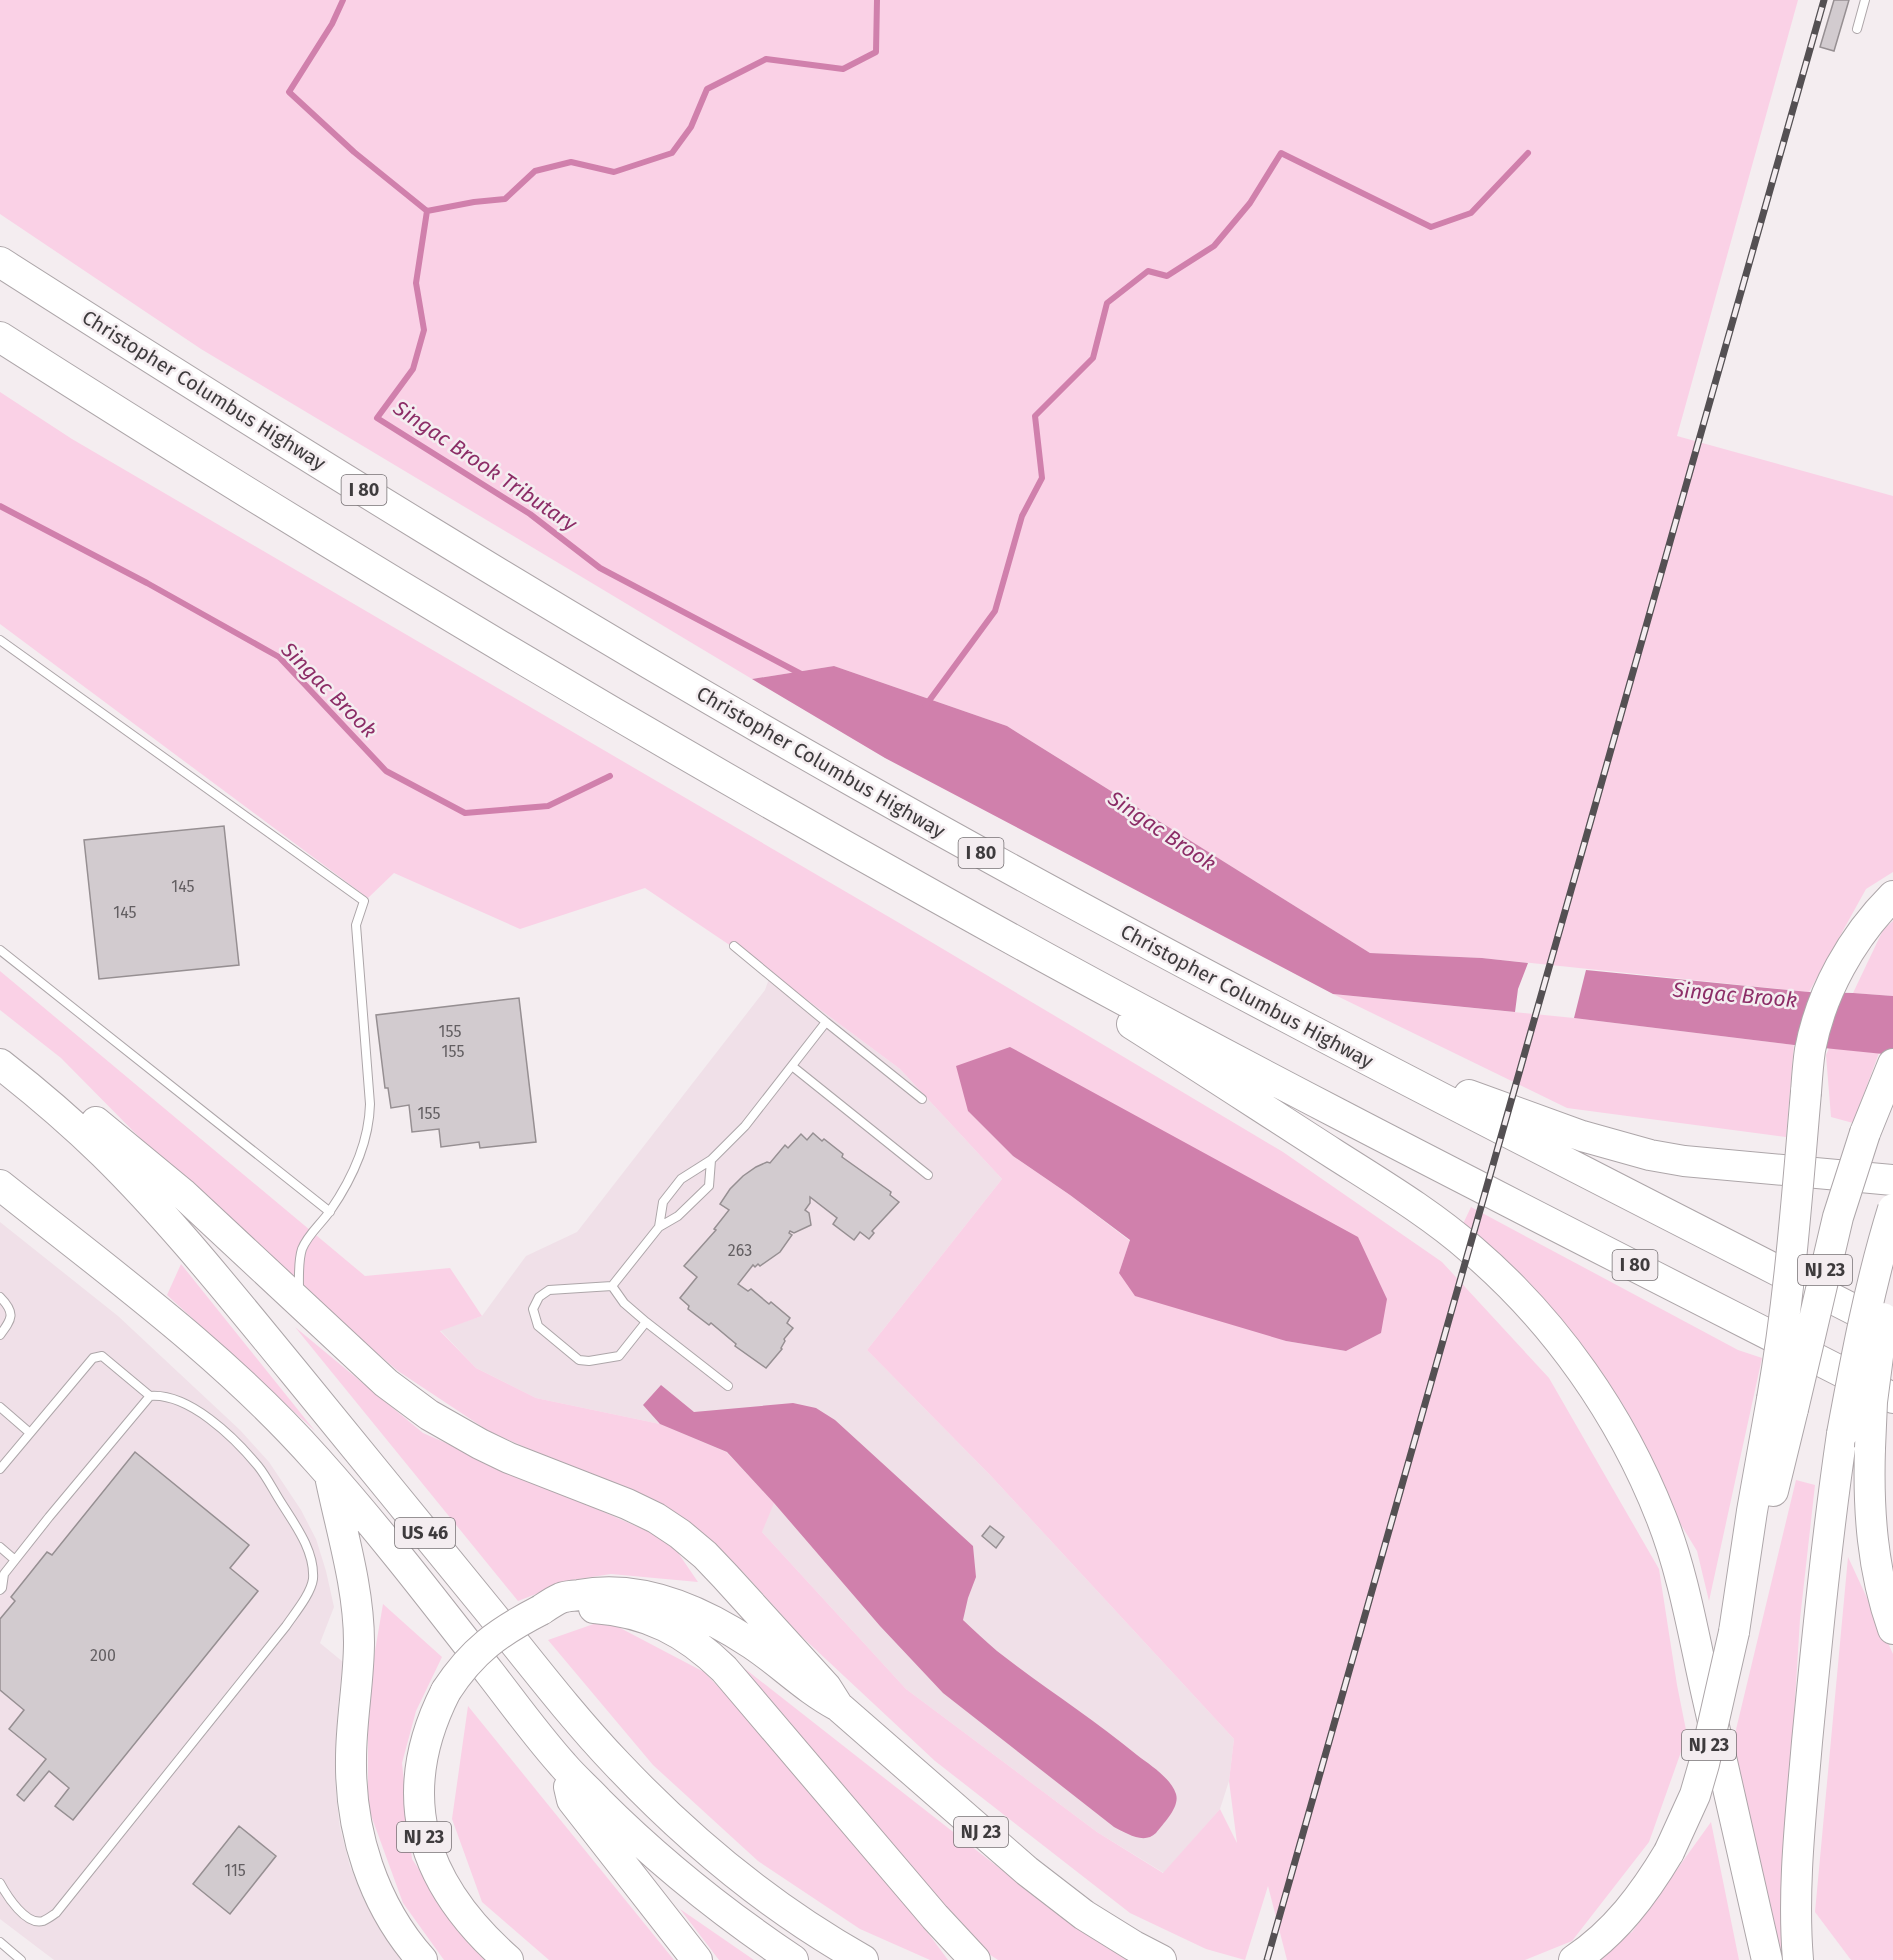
<svg xmlns="http://www.w3.org/2000/svg" width="1893" height="1960" font-family="'Fira Sans',sans-serif">
<rect width="100%" height="100%" fill="#f4edf0"/>
<path fill="#f0e0e8" d="M 771,973 L 900,1069 L 1002,1179 L 867,1350 L 991,1476 L 1234,1739 L 1229,1781 L 1220,1809 L 1164,1873 L 1097,1832 L 906,1689 L 761,1531 L 660,1424 L 536,1398 L 476,1368 L 440,1330 L 482,1316 L 526,1256 L 577,1232 L 765,990 Z
M 0,1222 L 118,1316 L 240,1430 L 269,1462 L 301,1510 L 316,1539 L 326,1571 L 334,1607 L 320,1643 L 343,1662 L 338,1707 L 335,1761 L 336,1794 L 340,1828 L 350,1866 L 363,1898 L 376,1922 L 403,1960 L 54,1960 L 0,1919 Z"/>
<path fill="#fad1e6" fill-rule="evenodd" d="M 0,0 L 1798,0 L 1677,436 L 1893,496 L 1893,872 L 1866,889 L 1809,992 L 1482,958 L 1370,953 L 1007,726 L 834,666 L 752,679 L 201,349 L 0,214 Z
M 0,392 L 72,439 L 901,924 L 1283,1152 L 1442,1262 L 1549,1378 L 1659,1569 L 1677,1685 L 1687,1735 L 1649,1842 L 1572,1941 L 1525,1960 L 1287,1960 L 1268,1886 L 1245,1960 L 1206,1949 L 1130,1913 L 935,1761 L 799,1634 L 743,1572 L 681,1519 L 640,1497 L 490,1432 L 398,1371 L 220,1219 L 61,1058 L 0,1010 L 0,971 L 365,1276 L 450,1268 L 482,1316 L 440,1331 L 476,1368 L 536,1398 L 660,1424 L 726,1452 L 774,1503 L 762,1532 L 906,1689 L 1097,1832 L 1163,1873 L 1220,1809 L 1237,1843 L 1229,1781 L 1234,1739 L 991,1476 L 867,1350 L 1002,1179 L 900,1069 L 771,973 L 645,888 L 520,929 L 394,873 L 368,898 L 0,624 ZM 968,1111 L 1381,1333 L 1346,1351 L 1286,1341 L 1119,1273 L 1130,1241 L 1070,1195 L 1013,1156 Z
M 1893,921 L 1893,996 L 1853,993 L 1883,930 Z
M 1333,994 L 1574,1018 L 1794,1045 L 1786,1137 L 1567,1108 Z
M 1829,1048 L 1879,1053 L 1853,1123 L 1831,1117 L 1826,1055 Z
M 1471,1207 L 1738,1350 L 1762,1358 L 1709,1601 L 1697,1551 L 1669,1505 L 1462,1226 Z
M 181,1264 L 315,1431 L 167,1295 Z
M 295,1327 L 423,1433 L 670,1541 L 698,1582 L 611,1574 L 572,1580 L 518,1601 Z
M 1796,1480 L 1815,1485 L 1800,1619 L 1789,1798 L 1790,1960 L 1782,1960 L 1733,1742 Z
M 1848,1557 L 1893,1654 L 1893,1960 L 1851,1960 L 1815,1912 Z
M 383,1604 L 442,1657 L 416,1711 L 402,1763 L 412,1859 L 469,1944 L 487,1960 L 444,1960 L 403,1903 L 368,1807 L 368,1692 Z
M 605,1620 L 704,1672 L 798,1770 L 911,1910 L 948,1960 L 930,1960 L 860,1929 L 758,1861 L 653,1765 L 548,1640 Z
M 744,1668 L 1059,1915 L 1111,1950 L 1132,1960 L 998,1960 L 986,1952 L 920,1877 Z
M 468,1706 L 674,1960 L 549,1960 L 482,1902 L 452,1819 Z
M 1711,1822 L 1739,1960 L 1588,1960 L 1632,1932 Z
M 680,1909 L 754,1960 L 755,1960 L 719,1960 Z"/>
<path fill="#d080ac" d="M 834,666 L 1007,726 L 1370,953 L 1482,958 L 1528,963 L 1518,989 L 1515,1012 L 1333,994 L 885,758 L 752,679 Z
M 1586,970 L 1809,992 L 1853,993 L 1893,996 L 1893,1055 L 1794,1045 L 1574,1018 Z
M 1010,1047 L 1358,1237 L 1387,1299 L 1381,1333 L 1346,1351 L 1286,1341 L 1135,1296 L 1119,1273 L 1130,1240 L 1070,1195 L 1013,1156 L 968,1111 L 956,1066 Z
M 661,1385 L 694,1412 L 793,1403 L 816,1408 L 835,1420 L 973,1546 L 976,1577 L 968,1598 L 963,1620 C 974,1630 985,1641 997,1651 C 1043,1687 1092,1718 1137,1755 C 1150,1765 1171,1778 1176,1794 C 1180,1807 1164,1823 1156,1833 C 1144,1845 1126,1833 1114,1827 L 943,1693 L 880,1626 L 774,1503 L 727,1452 L 660,1424 L 643,1405 Z"/>
<g fill="none" stroke-linecap="round" stroke-linejoin="round">
<path stroke="#d080ac" stroke-width="6" d="M 343,0 L 332,24 L 289,92 L 354,152 L 427,211
M 0,506 L 147,583 L 279,657 L 386,771 L 465,813 L 548,806 L 610,776
M 803,675 L 600,568 L 530,514 L 377,418 L 413,369 L 424,330 L 416,283 L 427,211 L 474,202 L 505,199 L 535,171 L 571,162 L 614,172 L 672,153 L 691,127 L 707,89 L 766,59 L 843,69 L 876,52 L 877,0
M 926,705 L 995,611 L 1022,516 L 1042,478 L 1035,416 L 1093,358 L 1107,303 L 1148,271 L 1167,276 L 1214,246 L 1250,203 L 1281,153 L 1431,227 L 1471,213 L 1528,153"/>
</g>
<path fill="#d2cbcf" stroke="#968f92" stroke-width="1.5" d="M 1834,0 L 1849,0 L 1834,51 L 1820,47 Z
M 224,826 L 239,965 L 99,979 L 84,840 Z
M 519,998 L 536,1142 L 480,1148 L 479,1142 L 441,1147 L 439,1129 L 412,1132 L 409,1105 L 391,1108 L 388,1088 L 385,1088 L 376,1015 Z
M 813,1133 L 822,1141 L 824,1139 L 843,1154 L 842,1157 L 891,1192 L 890,1195 L 899,1202 L 872,1231 L 874,1233 L 869,1239 L 860,1232 L 854,1240 L 833,1224 L 837,1218 L 810,1197 L 810,1203 L 805,1210 L 809,1213 L 811,1225 L 794,1233 L 790,1231 L 789,1233 L 792,1235 L 780,1252 L 760,1266 L 758,1264 L 755,1267 L 753,1265 L 738,1284 L 748,1291 L 751,1289 L 769,1304 L 771,1302 L 790,1318 L 787,1323 L 793,1328 L 784,1339 L 785,1341 L 781,1348 L 782,1349 L 766,1368 L 735,1346 L 736,1344 L 711,1323 L 709,1325 L 688,1309 L 689,1306 L 680,1298 L 697,1277 L 684,1266 L 716,1230 L 714,1229 L 729,1210 L 720,1204 L 730,1189 L 743,1176 L 756,1167 L 767,1162 L 770,1163 L 785,1145 L 788,1148 L 801,1134 L 807,1140 Z
M 135,1452 L 249,1545 L 230,1568 L 258,1591 L 73,1820 L 55,1806 L 69,1788 L 49,1771 L 24,1801 L 17,1795 L 46,1759 L 9,1729 L 24,1710 L 0,1690 L 0,1619 L 15,1601 L 11,1597 L 47,1552 L 52,1555 Z
M 990,1526 L 1004,1537 L 996,1548 L 982,1536 Z
M 239,1826 L 276,1856 L 230,1914 L 193,1884 Z"/>
<g fill="none" stroke-linecap="round" stroke-linejoin="round">
<defs>
<path id="lane" d="M 1857,29 L 1865,0
M 0,640 L 364,901 L 356,925 L 370,1104 C 369,1144 352,1179 330,1211 C 321,1224 308,1234 302,1249 C 298,1261 299,1278 299,1290
M 0,950 L 330,1212
M 826,1022 L 922,1099
M 792,1066 L 928,1175
M 659,1227 L 678,1216 L 709,1186 L 711,1160
M 612,1286 L 624,1303 L 646,1322
M 0,1297 C 16,1313 12,1319 0,1335
M 728,1386 L 646,1322 L 619,1356 L 589,1361 L 579,1360 L 538,1326 L 533,1309 L 539,1297 L 549,1290 L 612,1286 L 659,1227 L 663,1202 L 681,1179 L 711,1160 L 745,1126 L 826,1022 L 734,946
M 0,1407 L 30,1433
M 0,1469 L 93,1358 L 102,1356 L 150,1396
M 0,1547 L 15,1560
M 0,1590 L 2,1588 L 4,1574 L 49,1517 L 150,1396 C 189,1393 234,1437 258,1466 C 267,1477 274,1492 282,1504 C 296,1526 315,1552 313,1579 C 311,1594 294,1614 286,1626 L 56,1913 C 53,1915 48,1919 43,1921 C 26,1926 7,1896 0,1883
M 0,1942 L 21,1960"/>
<path id="highway" d="M 0,262 C 282,442 566,619 856,783 C 1195,975 1542,1150 1888,1327
M 0,337 C 307,533 618,720 936,897 C 1250,1073 1572,1234 1893,1398
M 1132,1024 C 1200,1067 1267,1111 1334,1154 C 1381,1184 1430,1213 1472,1250 C 1555,1321 1621,1415 1661,1517 C 1683,1572 1693,1633 1706,1691 C 1726,1781 1747,1870 1767,1960
M 0,1064 C 36,1092 71,1122 104,1154 C 173,1222 233,1298 294,1372 C 359,1452 424,1531 489,1611 C 531,1663 572,1717 618,1765 C 690,1841 772,1909 863,1960
M 1806,1092 C 1807,1078 1808,1063 1810,1050 C 1821,992 1852,937 1893,896
M 1469,1095 L 1582,1136 L 1650,1155 L 1684,1161 L 1893,1180
M 96,1122 L 182,1193 L 386,1383 L 429,1415 L 480,1444 L 509,1458 L 627,1504 L 656,1518 L 680,1534 L 705,1555 L 725,1576 L 826,1687 L 838,1706
M 1865,1133 L 1893,1064
M 0,1185 C 109,1272 224,1355 317,1460 C 378,1528 434,1601 490,1673 C 514,1704 537,1736 563,1765 C 574,1778 587,1789 598,1801 C 658,1861 723,1913 793,1960
M 1870,1448 C 1868,1509 1872,1570 1893,1629
M 330,1476 C 341,1530 359,1587 359,1642 C 359,1681 351,1720 351,1759 C 350,1832 373,1905 422,1960
M 1773,1491 L 1793,1409
M 594,1608 C 648,1612 686,1632 724,1669 L 935,1917 L 975,1960
M 541,1610 C 547,1606 554,1601 561,1598 C 566,1596 573,1596 579,1595 C 641,1583 701,1610 752,1644 C 782,1664 806,1689 838,1706 L 1027,1871 L 1084,1915 L 1134,1946 L 1161,1960
M 1734,1632 L 1752,1511 L 1772,1399
M 446,1691 C 392,1797 422,1884 508,1960
M 569,1787 L 572,1800 L 697,1960
M 1574,1960 C 1615,1933 1644,1894 1669,1852
M 1798,1960 C 1792,1888 1801,1814 1807,1742 C 1817,1639 1827,1536 1842,1434"/>
</defs>
<use href="#lane" stroke="#ada6a9" stroke-width="10"/>
<use href="#highway" stroke="#ada6a9" stroke-width="32"/>
<use href="#lane" stroke="#fff" stroke-width="8"/>
<use href="#highway" stroke="#fff" stroke-width="30"/>
<defs>
<path id="rail" d="M 1267,1960 L 1824,0"/>
</defs>
<use href="#rail" stroke="#545053" stroke-width="7"/>
<use href="#rail" stroke="#f4edf0" stroke-width="4.5" stroke-dasharray="14" stroke-linecap="butt"/>
<defs>
<path id="highway-bridge" d="M 1772,1399 C 1790,1297 1797,1195 1806,1092
M 1793,1409 L 1838,1217 L 1865,1133
M 1842,1434 C 1856,1358 1870,1283 1893,1209
M 1870,1448 L 1872,1402 L 1883,1318
M 446,1691 C 472,1651 498,1632 541,1610
M 1669,1852 L 1695,1795 L 1704,1764 L 1734,1632"/>
</defs>
<use href="#highway-bridge" stroke="#ada6a9" stroke-width="32" stroke-linecap="butt"/>
<use href="#highway-bridge" stroke="#fff" stroke-width="30"/>
</g>
<g text-anchor="middle" dominant-baseline="central" stroke-width="5" stroke-linejoin="round" paint-order="stroke">
<g font-size="16" fill="#635f62">
<text x="183" y="886">145</text>
<text x="125" y="912">145</text>
<text x="450" y="1031">155</text>
<text x="453" y="1051">155</text>
<text x="429" y="1113">155</text>
<text x="740" y="1250">263</text>
<text x="103" y="1655">200</text>
<text x="235" y="1870">115</text>
</g>
<g fill="#f4edf0" stroke="#757073" stroke-width="1.5">
<rect x="341.5" y="475" width="45" height="30" rx="4.5"/>
<rect x="958.5" y="838" width="45" height="30" rx="4.5"/>
<rect x="1612.5" y="1250" width="45" height="30" rx="4.5"/>
<rect x="1798" y="1255" width="54" height="30" rx="4.5"/>
<rect x="395" y="1518" width="60" height="30" rx="4.5"/>
<rect x="1682" y="1730" width="54" height="30" rx="4.5"/>
<rect x="954" y="1817" width="54" height="30" rx="4.5"/>
<rect x="397" y="1822" width="54" height="30" rx="4.5"/>
</g>
<g font-size="18" font-weight="bold" fill="#3e3b3d">
<text x="364" y="490">I 80</text>
<text x="981" y="853">I 80</text>
<text x="1635" y="1265">I 80</text>
<text x="1825" y="1270">NJ 23</text>
<text x="425" y="1533">US 46</text>
<text x="1709" y="1745">NJ 23</text>
<text x="981" y="1832">NJ 23</text>
<text x="424" y="1837">NJ 23</text>
</g>
<g font-size="20" fill="#3e3b3d" stroke="#f4edf0">
<text transform="translate(204 390) rotate(32)">Christopher Columbus Highway</text>
<text transform="translate(821 762) rotate(30)">Christopher Columbus Highway</text>
<text transform="translate(1247 996) rotate(28)">Christopher Columbus Highway</text>
</g>
<g font-size="21" font-style="italic" fill="#8c2d67" stroke="#f4edf0">
<text transform="translate(485 466) rotate(34)">Singac Brook Tributary</text>
<text transform="translate(329 690) rotate(45)">Singac Brook</text>
<text transform="translate(1162 831) rotate(34)">Singac Brook</text>
<text transform="translate(1735 995) rotate(5)">Singac Brook</text>
</g>
</g>
</svg>
